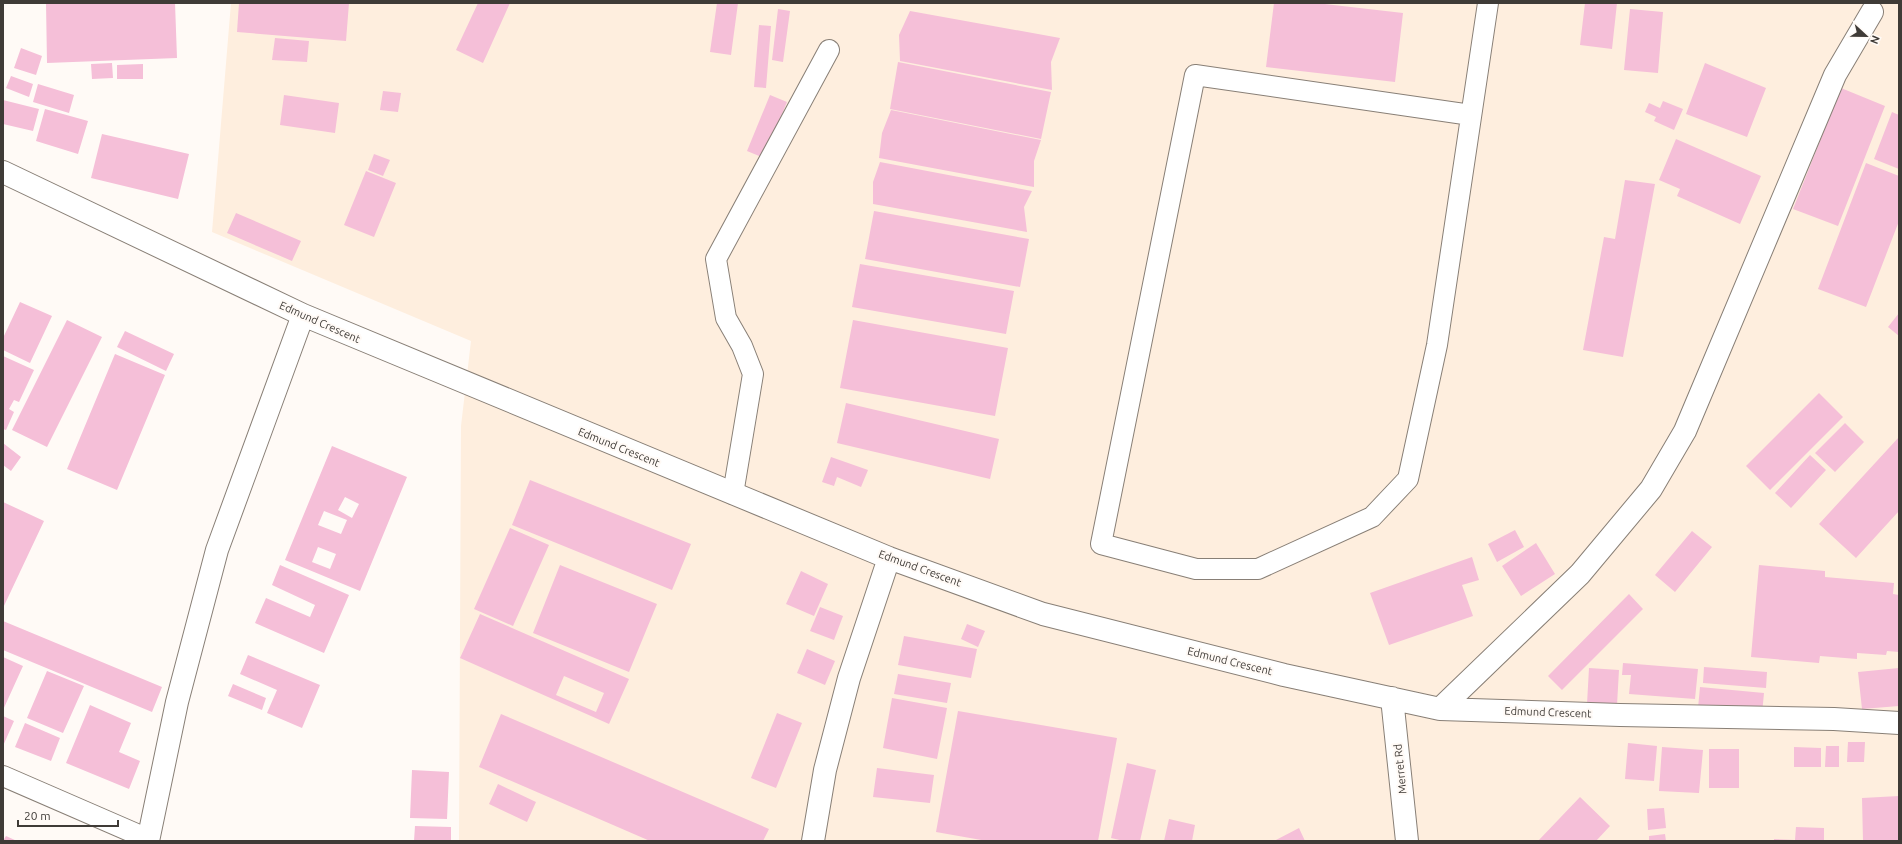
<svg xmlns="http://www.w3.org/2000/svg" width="1902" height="844" font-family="Ubuntu,sans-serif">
<rect width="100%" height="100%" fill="#fffaf6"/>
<path fill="#feeede" d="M 231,3 L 1899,3 L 1899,841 L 459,841 L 461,426 L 471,341 L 212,232 Z"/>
<path fill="#f5bfd8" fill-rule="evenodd" d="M 46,3 L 175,3 L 177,58 L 47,63 Z
M 239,3 L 349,3 L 346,41 L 237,32 Z
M 478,3 L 510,3 L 483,63 L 456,50 Z
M 717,3 L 738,3 L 731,55 L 710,52 Z
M 1274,3 L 1316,3 L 1403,13 L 1395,82 L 1266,67 Z
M 1585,3 L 1617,3 L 1612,49 L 1580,45 Z
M 778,9 L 790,11 L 783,62 L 772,60 Z
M 1630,9 L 1663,12 L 1658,73 L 1624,70 Z
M 910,11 L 1060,38 L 1051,62 L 1052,90 L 900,61 L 899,35 Z
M 759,25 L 771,26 L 766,88 L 754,87 Z
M 275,38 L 309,41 L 307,62 L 272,60 Z
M 21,48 L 42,56 L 36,75 L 14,68 Z
M 898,62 L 1051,92 L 1041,139 L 890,109 Z
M 112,63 L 113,78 L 92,79 L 91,64 Z
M 1705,63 L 1766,88 L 1747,137 L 1686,114 Z
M 143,64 L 143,79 L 117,79 L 117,65 Z
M 11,76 L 33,84 L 29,97 L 6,88 Z
M 38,84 L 74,95 L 69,113 L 33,102 Z
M 1841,88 L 1885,106 L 1838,226 L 1793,209 Z
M 383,91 L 401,93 L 398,112 L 380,110 Z
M 284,95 L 339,103 L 335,133 L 280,125 Z
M 770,95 L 787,102 L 764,158 L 747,151 Z
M 3,100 L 39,109 L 33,131 L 3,124 Z
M 1663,101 L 1683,109 L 1674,130 L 1654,121 L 1656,117 L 1645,112 L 1649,103 L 1660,108 Z
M 45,109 L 88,121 L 78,154 L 36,141 Z
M 891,110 L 1041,140 L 1034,161 L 1034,187 L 879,158 L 882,133 Z
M 1892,112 L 1899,115 L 1899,169 L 1874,159 Z
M 102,134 L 189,154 L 178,199 L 91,178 Z
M 1676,139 L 1761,176 L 1740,224 L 1677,196 L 1680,189 L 1659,180 Z
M 374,154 L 390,160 L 383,176 L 368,170 Z
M 880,162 L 1032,191 L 1024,207 L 1027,232 L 873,204 L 873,182 Z
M 1866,163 L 1899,176 L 1899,221 L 1866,307 L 1818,289 Z
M 366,171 L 396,183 L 374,237 L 344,225 Z
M 1625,180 L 1655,184 L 1623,357 L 1583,350 L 1604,237 L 1615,239 Z
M 874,211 L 1029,239 L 1020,287 L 865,259 Z
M 236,213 L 301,241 L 292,261 L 227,233 Z
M 860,264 L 1014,291 L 1006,334 L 852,307 Z
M 20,302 L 52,316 L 30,363 L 3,350 L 3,338 Z
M 1899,313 L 1899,336 L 1888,327 Z
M 67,320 L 102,337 L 47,447 L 12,430 Z
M 853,320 L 1008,348 L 995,416 L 840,388 Z
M 125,331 L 174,354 L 166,371 L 117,347 Z
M 115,354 L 165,375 L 117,490 L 67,469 Z
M 3,356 L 34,370 L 19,402 L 14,400 L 9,409 L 14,412 L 6,430 L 3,429 Z
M 1819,393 L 1843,417 L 1770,490 L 1746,466 Z
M 846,403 L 999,439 L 990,479 L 837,443 Z
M 1845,423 L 1864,442 L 1835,472 L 1815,453 Z
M 1899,437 L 1899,511 L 1856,558 L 1819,524 Z
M 3,443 L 21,457 L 11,471 L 3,465 Z
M 332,446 L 407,477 L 360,591 L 285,560 ZM 345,497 L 359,504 L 352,518 L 338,510 ZM 324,511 L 347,520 L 341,534 L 318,525 ZM 318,547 L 336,554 L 330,569 L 312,562 Z
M 1810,455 L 1826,470 L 1791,508 L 1775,493 Z
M 831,457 L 868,470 L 861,487 L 837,477 L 834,486 L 822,482 Z
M 530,480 L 691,544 L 672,590 L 512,525 Z
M 3,502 L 44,521 L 3,608 Z
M 510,528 L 549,545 L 513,626 L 474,609 Z
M 1515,530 L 1524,547 L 1497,562 L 1488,544 Z
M 1692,531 L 1712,547 L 1675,592 L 1655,575 Z
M 1536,543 L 1555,574 L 1521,596 L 1502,566 Z
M 1472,557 L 1479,580 L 1462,585 L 1473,616 L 1389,645 L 1370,593 Z
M 280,565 L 349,595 L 324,653 L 255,623 L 266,598 L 310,617 L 315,605 L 272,585 Z
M 560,565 L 657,604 L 629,672 L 533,633 Z
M 1759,565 L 1825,571 L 1825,577 L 1894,583 L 1893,594 L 1899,595 L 1899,652 L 1887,651 L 1886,655 L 1857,653 L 1857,659 L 1820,656 L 1819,663 L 1751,657 Z
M 801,571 L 828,584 L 814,616 L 786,604 Z
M 1629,594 L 1643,609 L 1562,690 L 1548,676 Z
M 820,607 L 843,616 L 834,640 L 810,631 Z
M 480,614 L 629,679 L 609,724 L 460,658 ZM 564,676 L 604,693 L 596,712 L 556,695 Z
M 3,621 L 162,687 L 152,712 L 3,650 Z
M 967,624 L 985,631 L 978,647 L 961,639 Z
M 904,636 L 977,649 L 971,678 L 898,665 Z
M 807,649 L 835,661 L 825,685 L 797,673 Z
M 248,655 L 320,685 L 302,728 L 267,713 L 277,690 L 240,674 Z
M 3,657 L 23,666 L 3,710 Z
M 1623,663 L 1698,669 L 1695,699 L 1629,694 L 1631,675 L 1622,675 Z
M 1704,667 L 1767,672 L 1766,688 L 1703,683 Z
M 1589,668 L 1619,670 L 1617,705 L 1587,704 Z
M 1899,668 L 1899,706 L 1862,709 L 1858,672 Z
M 47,671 L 84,686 L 63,733 L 27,718 Z
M 898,674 L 951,683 L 947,703 L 894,694 Z
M 233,684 L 266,698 L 262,710 L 228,696 Z
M 1700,687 L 1764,693 L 1762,714 L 1698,708 Z
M 892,698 L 947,708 L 937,759 L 883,748 Z
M 90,705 L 131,723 L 119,752 L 140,761 L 129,789 L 66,763 Z
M 958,711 L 1117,738 L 1098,841 L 987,841 L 936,832 Z
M 777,713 L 802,723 L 776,788 L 751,778 Z
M 501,714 L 769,829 L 763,841 L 650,841 L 479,767 Z
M 3,716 L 14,721 L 3,746 Z
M 25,723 L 60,738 L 51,761 L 15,747 Z
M 1848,742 L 1865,742 L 1864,762 L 1847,762 Z
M 1628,743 L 1657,746 L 1654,781 L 1625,779 Z
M 1826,746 L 1839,746 L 1839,767 L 1825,767 Z
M 1662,747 L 1703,750 L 1699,793 L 1659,791 Z
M 1794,747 L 1821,748 L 1821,767 L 1794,767 Z
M 1709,749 L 1739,749 L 1739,788 L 1709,788 Z
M 1127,763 L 1156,770 L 1140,841 L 1124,841 L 1111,838 Z
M 877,768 L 934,775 L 930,803 L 873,797 Z
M 412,770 L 449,772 L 447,819 L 410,818 Z
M 498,784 L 536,802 L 527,822 L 489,804 Z
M 1899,796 L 1899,841 L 1863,841 L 1862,798 Z
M 1580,797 L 1610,826 L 1596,841 L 1538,841 Z
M 1664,808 L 1666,828 L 1648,830 L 1647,809 Z
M 1169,819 L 1195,825 L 1192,841 L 1164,841 Z
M 415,826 L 451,827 L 451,841 L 414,841 Z
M 1796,827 L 1824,828 L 1824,841 L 1774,841 L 1774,839 L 1795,840 Z
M 1299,828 L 1305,841 L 1274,841 Z
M 1665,834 L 1666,841 L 1649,841 L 1649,836 Z
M 6,836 L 17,841 L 3,841 Z"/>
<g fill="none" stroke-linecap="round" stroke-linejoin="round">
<defs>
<path id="service" d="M 1471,115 L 1195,75 L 1101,544 L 1196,569 L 1258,569 L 1372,517 L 1408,479 L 1437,345 L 1488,3
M 733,494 L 753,374 L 742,346 L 726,318 L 716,259 L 829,50
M 3,776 L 148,839"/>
<path id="minor" d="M 3,172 L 303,315 L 889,558 L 1043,614 L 1284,675 L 1440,709 L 1620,715 L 1834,719 L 1899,723
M 1392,698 L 1407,841
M 1440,709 L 1580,574 L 1651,489 L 1685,431 L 1835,75 L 1872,12
M 148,841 L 177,702 L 217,550 L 303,315
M 813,841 L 825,770 L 849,678 L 889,558"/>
</defs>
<use href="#service" stroke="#887f76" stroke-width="22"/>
<use href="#minor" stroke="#887f76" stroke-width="24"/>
<use href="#service" stroke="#fff" stroke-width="20"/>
<use href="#minor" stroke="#fff" stroke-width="22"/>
</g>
<g text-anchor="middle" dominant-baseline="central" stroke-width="4" stroke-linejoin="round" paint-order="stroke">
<g font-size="11" fill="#3f3b37" stroke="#fffaf6">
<text transform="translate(320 322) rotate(24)">Edmund Crescent</text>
<text transform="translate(619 447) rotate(22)">Edmund Crescent</text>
<text transform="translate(920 568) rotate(20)">Edmund Crescent</text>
<text transform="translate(1230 661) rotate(14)">Edmund Crescent</text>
<text transform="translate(1548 712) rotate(2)">Edmund Crescent</text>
<text transform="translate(1400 769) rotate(-96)">Merret Rd</text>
</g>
</g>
<rect width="1902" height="844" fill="none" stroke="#3f3b37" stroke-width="8"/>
<g transform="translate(1866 36) rotate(112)" stroke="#fffaf6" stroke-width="3" paint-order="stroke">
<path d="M0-3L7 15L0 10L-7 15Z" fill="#3f3b37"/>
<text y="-6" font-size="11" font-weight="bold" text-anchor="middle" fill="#3f3b37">N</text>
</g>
<path d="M18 820v6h100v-6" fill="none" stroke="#3f3b37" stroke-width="2"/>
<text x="24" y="820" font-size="12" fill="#3f3b37" stroke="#fffaf6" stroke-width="3" paint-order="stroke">20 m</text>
</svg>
